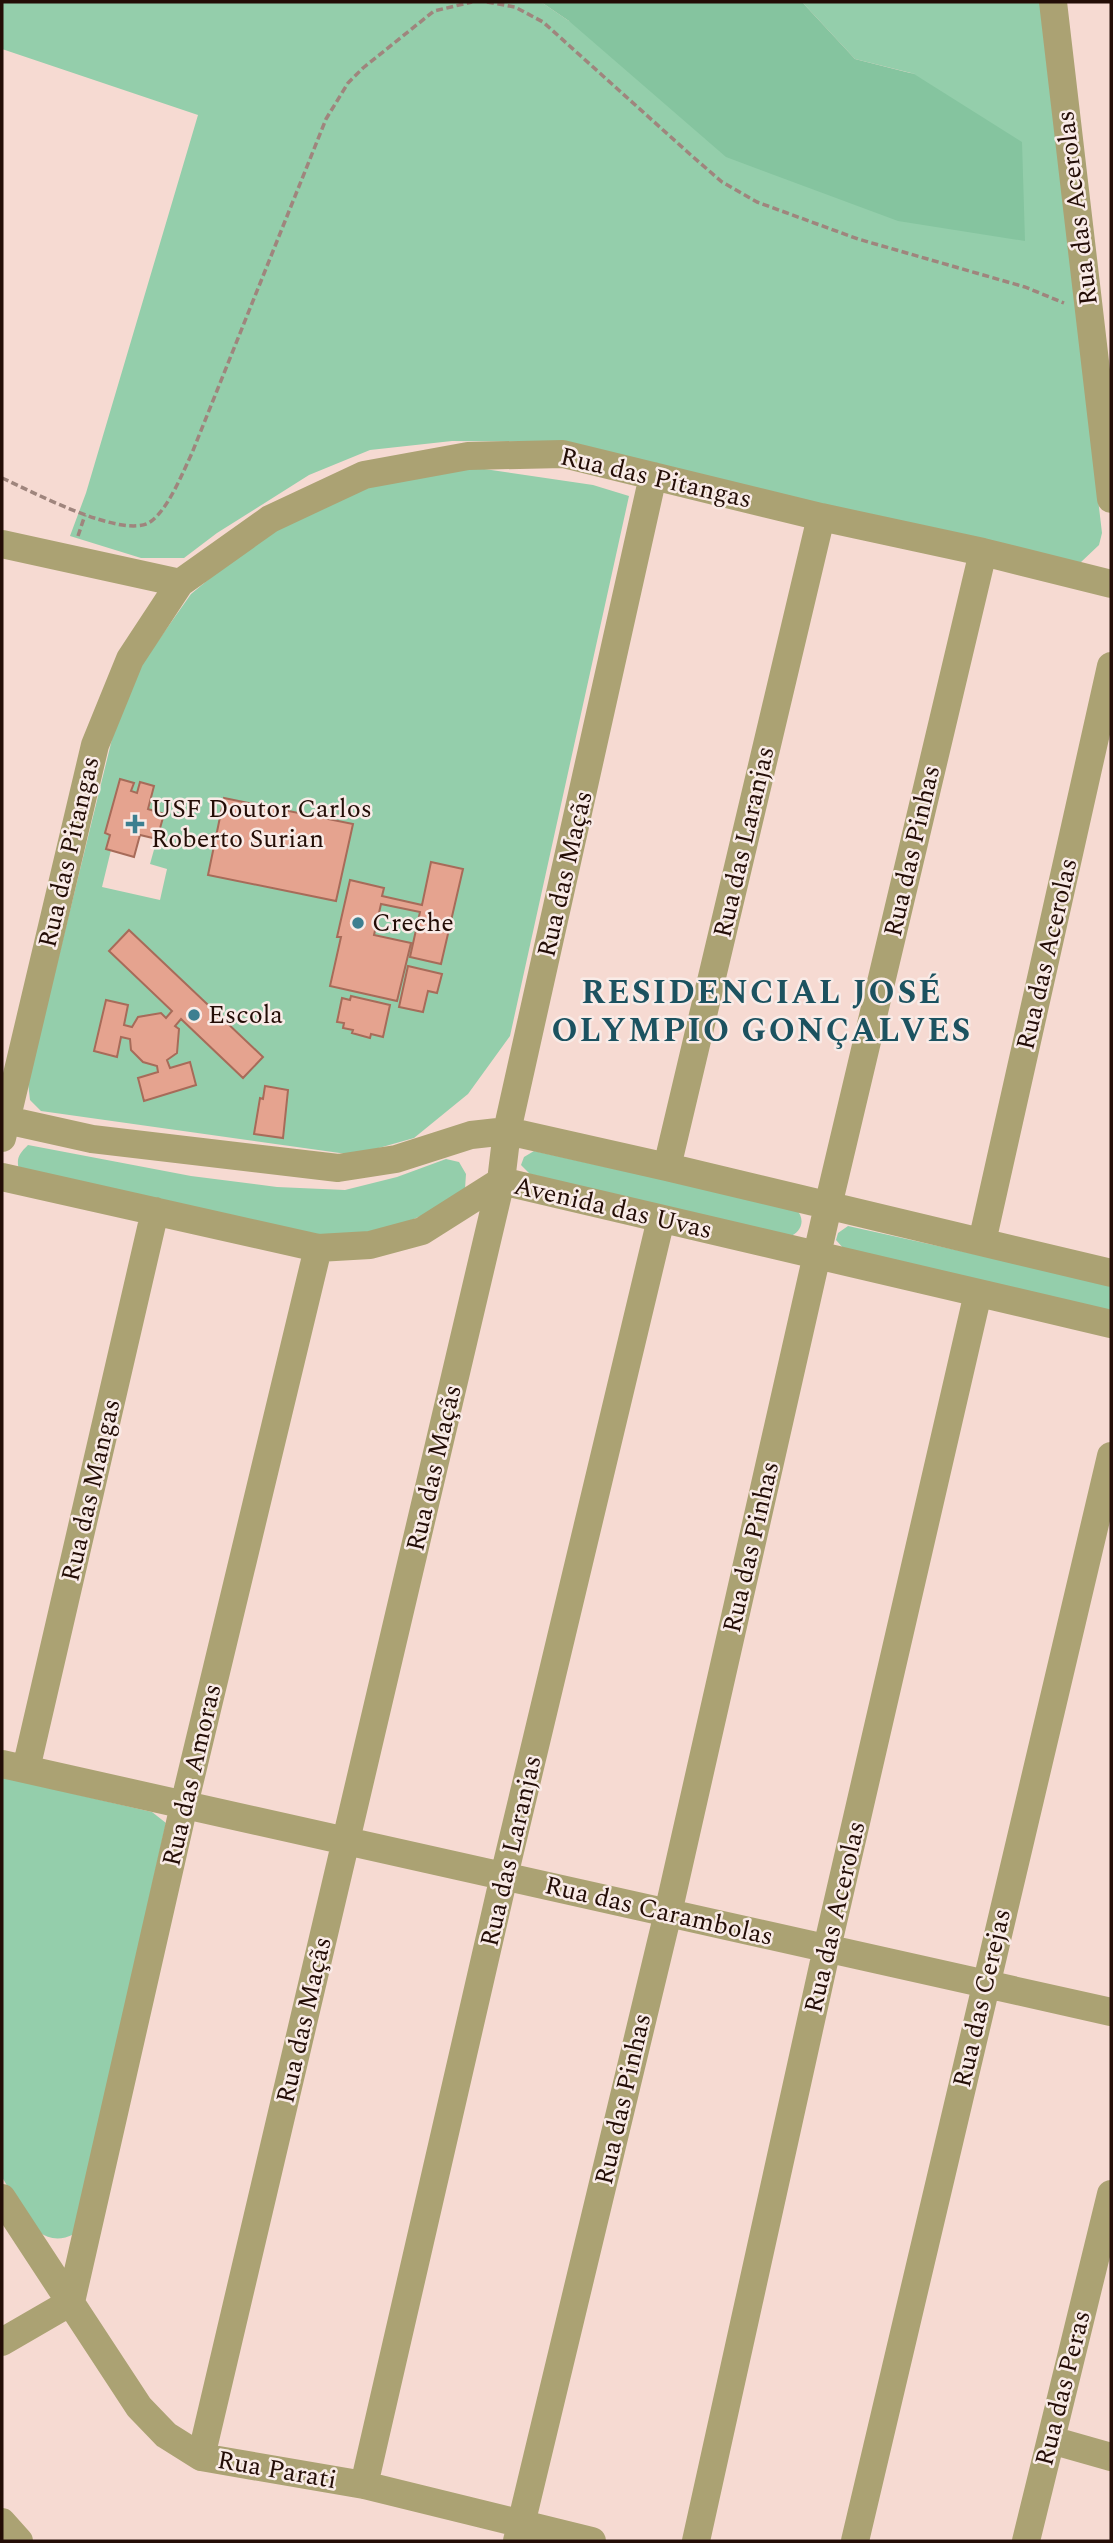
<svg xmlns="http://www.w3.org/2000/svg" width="1113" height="2543" font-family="Spectral,serif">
<rect width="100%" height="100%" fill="#f6dad2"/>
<path fill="#94ceab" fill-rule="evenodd" d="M 2,2 L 541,2 L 569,21 L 915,74 L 855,59 L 802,2 L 1042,2 L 1041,14 L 1102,533 L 1099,545 L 1080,563 L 551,442 L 452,441 L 370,450 L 309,475 L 217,533 L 184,558 L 141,558 L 70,536 L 86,493 L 198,115 L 2,49 Z
M 464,466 L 593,485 L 629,496 L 510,1036 L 468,1094 L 414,1138 L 354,1155 L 41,1111 L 30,1100 L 28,1082 L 113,735 L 141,665 L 191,594 L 267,531 L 363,483 ZM 140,782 L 154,786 L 148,809 L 164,814 L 150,864 L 167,869 L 160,900 L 102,887 L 111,850 L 110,835 L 105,833 L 134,783 L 131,791 L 137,793 Z
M 28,1145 L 191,1176 L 277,1187 L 345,1190 L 397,1177 L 446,1159 L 459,1162 L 466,1174 L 465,1189 L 451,1203 L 409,1221 L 359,1236 L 288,1235 L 19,1170 C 16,1158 19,1154 28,1145 Z
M 534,1151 L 796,1209 C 806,1219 802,1233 788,1237 L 530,1174 L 521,1165 L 524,1157 Z
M 848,1226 L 1110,1284 L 1111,1308 L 1109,1310 L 844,1249 L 836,1240 L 838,1233 Z
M 2,1777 L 152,1812 L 166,1823 L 74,2234 C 36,2254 18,2203 2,2177 Z"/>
<path fill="#85c49f" d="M 541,2 L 802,2 L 855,59 L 914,74 L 1022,142 L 1025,241 L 898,221 L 726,157 L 569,21 Z"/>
<path fill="#e5a38f" stroke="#a76b59" stroke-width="2" d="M 120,779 L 134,783 L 131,791 L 137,793 L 140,782 L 154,786 L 148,809 L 164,814 L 157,839 L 140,835 L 134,857 L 106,849 L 110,835 L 105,833 Z
M 224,798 L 353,824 L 336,901 L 208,875 Z
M 431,862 L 463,869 L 441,964 L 410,957 L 420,912 L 381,904 L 374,935 L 411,943 L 397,1001 L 330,986 L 341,937 L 337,937 L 350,880 L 384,888 L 382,896 L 422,905 Z
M 129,930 L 263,1057 L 243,1078 L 181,1019 L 175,1026 L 179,1029 L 177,1053 L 167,1060 L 170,1068 L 190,1062 L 196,1085 L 144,1101 L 138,1078 L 158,1072 L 157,1066 L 143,1062 L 131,1050 L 130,1039 L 121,1037 L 117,1057 L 94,1051 L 106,1000 L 128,1005 L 124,1025 L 132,1027 L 138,1017 L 161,1013 L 166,1018 L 172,1011 L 109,951 Z
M 408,966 L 442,974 L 437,993 L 428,991 L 423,1012 L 399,1007 Z
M 351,996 L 390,1005 L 383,1037 L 371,1034 L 370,1038 L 352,1033 L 353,1030 L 343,1028 L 344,1023 L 337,1022 L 342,998 L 350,1000 Z
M 265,1086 L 288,1090 L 283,1138 L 254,1134 L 260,1098 L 263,1099 Z"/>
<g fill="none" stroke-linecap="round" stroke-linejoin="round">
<path stroke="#9f857d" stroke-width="3.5" stroke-dasharray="7 3.5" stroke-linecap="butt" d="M 487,2 L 515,7 L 543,22 L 692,156 L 722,182 L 757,202 L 858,239 L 1025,287 L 1064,303
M 2,478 C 31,491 123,540 150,522 C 168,510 183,472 192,453 L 326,119 L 348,83 L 363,68 L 434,11 L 472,2
M 78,536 L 85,515"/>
<path stroke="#aba273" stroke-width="28" d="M 1053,2 L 1111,499
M 2,544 L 180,583 L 270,519 L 364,475 L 468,456 L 563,454 L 821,517 L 983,552 L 1111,584
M 2,1119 L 92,1139 L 338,1168 L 396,1159 L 471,1135 L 507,1131 L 667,1167 L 1111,1273
M 2,1138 L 95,745 L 130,659 L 180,583
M 667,1167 L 821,517
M 2,1177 L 318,1248 L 370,1245 L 422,1231 L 501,1181 L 1111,1324
M 982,1242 L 1111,666
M 2,1764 L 1111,2012
M 26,1769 L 155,1211
M 2,2198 L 139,2407 L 166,2435 L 201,2457 L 364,2485 L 592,2541
M 71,2302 L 184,1805 L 318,1248
M 2,2342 L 71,2302
M 1051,2440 L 1111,2457
M 201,2457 L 501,1181 L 507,1131 L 653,476
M 364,2485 L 504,1876 L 661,1219
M 2,2522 L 19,2541
M 517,2541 L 668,1913 L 828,1206 L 983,552
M 696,2541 L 827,1948 L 978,1293
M 855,2541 L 1111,1456
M 1026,2541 L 1111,2194"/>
</g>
<g fill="#3d7f90" stroke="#f9ebe7" stroke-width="2.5">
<path d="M131.5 813.5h7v7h7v7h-7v7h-7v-7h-7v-7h7z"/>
<circle cx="358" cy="923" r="7"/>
<circle cx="194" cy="1015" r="7"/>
</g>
<g text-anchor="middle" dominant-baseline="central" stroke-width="5" stroke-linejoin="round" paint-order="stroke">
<g font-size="26" fill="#230d06" stroke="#f9ebe7">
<text transform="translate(1077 208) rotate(-97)">Rua das Acerolas</text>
<text transform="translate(656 478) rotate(13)">Rua das Pitangas</text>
<text transform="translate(744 842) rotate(-77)">Rua das Laranjas</text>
<text transform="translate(912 851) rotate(-77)">Rua das Pinhas</text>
<text transform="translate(69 852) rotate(-77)">Rua das Pitangas</text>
<text transform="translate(565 874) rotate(-77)">Rua das Maçãs</text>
<text transform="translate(1047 954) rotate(-77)">Rua das Acerolas</text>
<text transform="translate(613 1208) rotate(13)">Avenida das Uvas</text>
<text transform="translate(434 1468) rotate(-77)">Rua das Maçãs</text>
<text transform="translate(91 1490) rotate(-77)">Rua das Mangas</text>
<text transform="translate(751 1547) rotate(-77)">Rua das Pinhas</text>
<text transform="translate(192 1775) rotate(-77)">Rua das Amoras</text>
<text transform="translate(511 1851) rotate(-77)">Rua das Laranjas</text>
<text transform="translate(659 1911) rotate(13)">Rua das Carambolas</text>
<text transform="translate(835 1917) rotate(-77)">Rua das Acerolas</text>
<text transform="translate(982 1998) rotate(-77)">Rua das Cerejas</text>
<text transform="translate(304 2020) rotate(-77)">Rua das Maçãs</text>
<text transform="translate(623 2099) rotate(-77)">Rua das Pinhas</text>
<text transform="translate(1063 2388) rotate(-76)">Rua das Peras</text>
<text transform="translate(277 2470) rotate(10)">Rua Parati</text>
</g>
<g font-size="26" fill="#230d06" stroke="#f9ebe7" text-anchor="start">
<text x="151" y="809">USF Doutor Carlos<tspan x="151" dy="30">Roberto Surian</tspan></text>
<text x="372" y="923">Creche</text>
<text x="208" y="1015">Escola</text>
</g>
<g font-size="33" font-weight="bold" letter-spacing="2" fill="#1c5260" stroke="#f9ebe7">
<text x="762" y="993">RESIDENCIAL JOSÉ<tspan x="762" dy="38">OLYMPIO GONÇALVES</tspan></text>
</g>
</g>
<rect width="1113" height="2543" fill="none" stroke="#230d06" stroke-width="7"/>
</svg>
